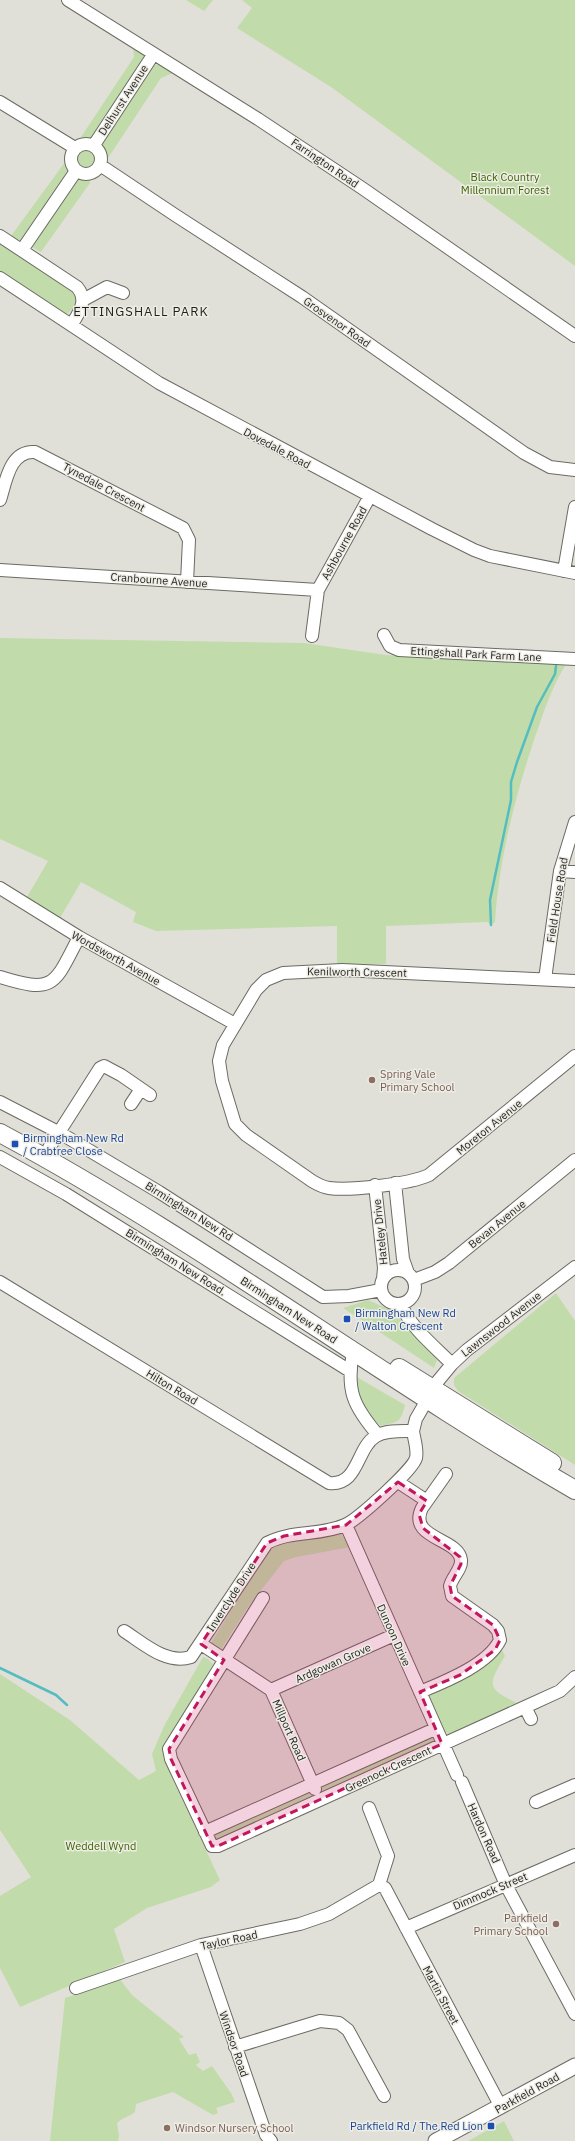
<svg xmlns="http://www.w3.org/2000/svg" width="575" height="2141" font-family="'IBM Plex Sans',sans-serif">
<rect width="100%" height="100%" fill="#e1e0d8"/>
<path fill="#c1dcaa" d="M 186,0 L 213,0 L 204,11 Z
M 242,0 L 575,0 L 575,266 L 331,87 L 237,28 L 252,8 Z
M 133,48 L 146,55 L 146,61 L 91,138 L 81,137 L 134,57 Z
M 155,65 L 160,65 L 173,73 L 161,78 L 108,158 L 101,146 L 103,138 Z
M74 159a11 11 0 1 1 22 0a11 11 0 1 1-22 0Z
M 65,162 L 71,173 L 24,240 L 19,240 L 11,236 Z
M 89,178 L 90,183 L 41,252 L 32,247 L 31,243 L 75,181 Z
M 0,242 L 76,293 L 78,304 L 67,314 L 59,310 L 0,271 Z
M 0,638 L 304,643 L 386,655 L 566,664 C 551,689 544,711 535,737 C 515,797 499,859 495,922 L 490,925 L 488,922 L 386,926 L 386,964 L 337,965 L 337,926 L 156,931 L 133,922 L 136,912 L 81,882 L 60,918 L 27,897 L 48,861 L 0,839 Z
M 556,1293 L 575,1321 L 575,1465 L 458,1391 L 454,1385 L 454,1378 Z
M 368,1300 L 393,1311 L 437,1360 L 434,1368 L 343,1308 Z
M 355,1376 L 405,1405 C 401,1423 397,1422 381,1426 C 366,1413 357,1395 355,1376 Z
M 341,1534 L 350,1547 L 296,1557 L 284,1561 L 248,1607 L 220,1651 L 211,1643 L 268,1550 L 280,1544 Z
M 502,1650 L 505,1656 C 488,1685 486,1688 517,1703 L 451,1735 L 444,1732 L 429,1698 L 433,1692 L 464,1679 Z
M 203,1657 L 208,1659 L 213,1664 L 165,1747 L 171,1776 L 220,1880 L 211,1887 L 147,1908 L 114,1929 L 125,1962 L 20,2007 L 0,1968 L 0,1896 L 31,1877 L 0,1830 L 0,1674 L 70,1720 L 139,1780 L 156,1771 L 152,1754 L 165,1724 Z
M 432,1736 L 436,1739 L 436,1743 L 325,1792 L 322,1790 L 321,1786 Z
M 312,1790 L 315,1792 L 315,1797 L 216,1842 L 212,1835 L 216,1831 Z
M 120,1979 L 132,1995 L 184,2037 L 179,2039 L 189,2055 L 196,2053 L 200,2062 L 196,2065 L 203,2071 L 212,2066 L 231,2093 L 235,2102 L 216,2108 L 218,2113 L 213,2115 L 173,2092 L 136,2104 L 135,2112 C 129,2117 123,2117 117,2123 L 119,2136 L 118,2141 L 50,2141 L 65,1998 Z
M 504,2121 L 514,2141 L 468,2141 Z"/>
<g fill="none" stroke-linecap="round" stroke-linejoin="round">
<path stroke="#55bcbf" stroke-width="2.5" d="M 491,925 L 490,900 L 511,800 L 511,782 L 517,762 L 537,707 L 555,674 L 556,666
M 0,1668 L 56,1695 L 67,1705"/>
<defs>
<path id="minor" d="M 68,0 L 258,119 L 362,188 L 575,336
M 0,102 L 75,148
M71 159a15 15 0 1 1 30 0a15 15 0 1 1-30 0Z
M 94,145 L 153,55
M 100,165 L 175,215 L 302,297 L 524,453 L 550,467 L 575,470
M 0,236 L 77,287 C 88,300 80,311 72,324
M 22,250 L 76,171
M 0,278 L 159,383 L 432,529 L 474,550 L 490,556 L 575,573
M 83,300 L 107,287 L 123,293
M 0,500 C 6,481 10,450 35,452 L 183,528 L 189,540 L 187,582
M 0,570 L 318,590
M 564,571 L 575,507
M 384,635 L 390,646 L 399,650 L 575,659
M 312,636 L 318,590 L 370,496
M 560,871 L 575,872
M 0,888 L 79,937 L 235,1024
M 0,977 C 55,994 54,985 79,937
M 545,979 L 560,871 L 575,822
M 575,981 L 342,970 L 283,973 L 266,980 L 256,990 L 223,1045 L 219,1061 L 222,1081 L 235,1124 L 246,1135 L 312,1181 C 317,1184 322,1187 329,1188 C 349,1191 410,1184 429,1175 L 575,1056
M 0,1102 L 60,1133 L 159,1192 L 323,1297 L 349,1296 L 381,1290
M 131,1104 L 141,1089
M 49,1148 L 100,1068 L 104,1066 L 121,1075 L 150,1095
M 0,1157 L 66,1194 L 350,1371
M 395,1183 L 403,1259 L 408,1273
M 375,1185 L 384,1268 L 383,1279
M381 1287a17 17 0 1 1 34 0a17 17 0 1 1-34 0Z
M 414,1280 L 435,1272 L 449,1263 L 575,1160
M 0,1282 L 329,1483 C 359,1486 356,1448 376,1436 C 386,1430 402,1431 413,1431 L 416,1419 L 427,1400
M 401,1304 C 410,1327 434,1346 452,1364
M 353,1352 C 346,1390 353,1406 378,1435
M 433,1387 L 452,1364 L 467,1350 L 575,1267
M 398,1482 L 427,1501
M 346,1525 L 457,1775
M 263,1598 L 169,1749 L 171,1759 L 212,1846 L 218,1846 L 525,1707 L 560,1691 L 575,1677
M 124,1631 C 143,1643 166,1665 191,1657 L 267,1543 C 291,1530 320,1536 345,1525 C 357,1520 413,1470 416,1458 C 418,1450 414,1439 413,1431
M 201,1644 L 271,1690 L 315,1789
M 271,1690 L 394,1635
M 420,1692 C 444,1682 488,1665 500,1640 L 498,1631 L 493,1625 L 452,1596 L 450,1586 C 452,1577 462,1569 461,1560 C 459,1538 407,1539 422,1508 L 446,1474
M 525,1707 L 531,1719
M 462,1782 L 506,1885 L 575,2014
M 536,1802 L 575,1785
M 369,1808 L 388,1856 L 379,1885
M 205,1832 L 435,1729
M 379,1885 L 385,1888 L 501,2107
M 406,1928 L 575,1855
M 201,1945 L 266,2135 L 271,2141
M 76,1988 L 201,1945 L 300,1924 L 329,1914 L 379,1885
M 235,2047 L 320,2021 L 339,2023 L 348,2030 L 384,2096"/>
<path id="major" d="M 436,2141 L 575,2066"/>
<path id="highway" d="M 0,1133 C 199,1240 380,1377 575,1490
M 399,1368 L 552,1463"/>
</defs>
<use href="#minor" stroke="#6b6a63" stroke-width="14"/>
<use href="#major" stroke="#6b6a63" stroke-width="17"/>
<use href="#highway" stroke="#6b6a63" stroke-width="20"/>
<use href="#minor" stroke="#fff" stroke-width="12"/>
<use href="#major" stroke="#fff" stroke-width="15"/>
<use href="#highway" stroke="#fff" stroke-width="18"/>
</g>
<path fill="#c2185b" fill-opacity="0.2" stroke="#c2185b" stroke-width="3" stroke-dasharray="8 5" stroke-linejoin="round" d="M 398,1482 L 427,1501 L 419,1514 L 423,1528 L 460,1557 L 461,1564 L 450,1586 L 452,1596 L 493,1625 L 500,1640 L 495,1650 L 460,1675 L 420,1692 L 442,1744 L 218,1846 L 212,1846 L 171,1759 L 169,1749 L 224,1660 L 201,1644 L 267,1543 L 284,1536 L 346,1525 Z"/>
<g fill="#8d6e63" stroke="#eeede5" stroke-width="1.5">
<circle cx="372" cy="1080" r="4"/>
<circle cx="556" cy="1924" r="4"/>
<circle cx="167" cy="2128" r="4"/>
</g>
<g fill="#1a4fb4" stroke="#eeede5" stroke-width="1.5">
<rect x="11" y="1140" width="8" height="8" rx="2"/>
<rect x="343" y="1315" width="8" height="8" rx="2"/>
<rect x="487" y="2122" width="8" height="8" rx="2"/>
</g>
<g text-anchor="middle" dominant-baseline="central" stroke-width="3" stroke-linejoin="round" paint-order="stroke">
<g font-size="11" fill="#201f1d" stroke="#eeede5">
<text transform="translate(123 100) rotate(-57)">Delhurst Avenue</text>
<text transform="translate(325 163) rotate(34)">Farrington Road</text>
<text transform="translate(337 322) rotate(35)">Grosvenor Road</text>
<text transform="translate(277 448) rotate(28)">Dovedale Road</text>
<text transform="translate(104 487) rotate(28)">Tynedale Crescent</text>
<text transform="translate(344 543) rotate(-61)">Ashbourne Road</text>
<text transform="translate(159 580) rotate(4)">Cranbourne Avenue</text>
<text transform="translate(476 654) rotate(3)">Ettingshall Park Farm Lane</text>
<text transform="translate(557 900) rotate(-81)">Field House Road</text>
<text transform="translate(116 958) rotate(29)">Wordsworth Avenue</text>
<text transform="translate(357 972) rotate(1)">Kenilworth Crescent</text>
<text transform="translate(489 1127) rotate(-39)">Moreton Avenue</text>
<text transform="translate(189 1211) rotate(32)">Birmingham New Rd</text>
<text transform="translate(497 1224) rotate(-39)">Bevan Avenue</text>
<text transform="translate(380 1232) rotate(-96)">Hateley Drive</text>
<text transform="translate(176 1262) rotate(32)">Birmingham New Road.</text>
<text transform="translate(289 1310) rotate(33)">Birmingham New Road</text>
<text transform="translate(501 1324) rotate(-38)">Lawnswood Avenue</text>
<text transform="translate(172 1387) rotate(31)">Hilton Road</text>
<text transform="translate(231 1597) rotate(-57)">Inverclyde Drive</text>
<text transform="translate(394 1635) rotate(66)">Dunoon Drive</text>
<text transform="translate(333 1663) rotate(-24)">Ardgowan Grove</text>
<text transform="translate(289 1730) rotate(66)">Millport Road</text>
<text transform="translate(388 1769) rotate(-25)">Greenock Crescent</text>
<text transform="translate(484 1833) rotate(66)">Hardon Road</text>
<text transform="translate(490 1891) rotate(-23)">Dimmock Street</text>
<text transform="translate(229 1940) rotate(-12)">Taylor Road</text>
<text transform="translate(441 1995) rotate(62)">Martin Street</text>
<text transform="translate(234 2044) rotate(71)">Windsor Road</text>
<text transform="translate(527 2093) rotate(-29)">Parkfield Road</text>
</g>
<g font-size="11" fill="#3c6300" stroke="#eeede5">
<text x="505" y="177">Black Country<tspan x="505" dy="13">Millennium Forest</tspan></text>
<text x="101" y="1846">Weddell Wynd</text>
</g>
<g font-size="11" fill="#785e54" stroke="#eeede5" text-anchor="start">
<text x="380" y="1074">Spring Vale<tspan x="380" dy="13">Primary School</tspan></text>
<text x="548" y="1918" text-anchor="end">Parkfield<tspan x="548" dy="13">Primary School</tspan></text>
<text x="175" y="2128">Windsor Nursery School</text>
</g>
<g font-size="11" fill="#164399" stroke="#eeede5" text-anchor="start">
<text x="23" y="1138">Birmingham New Rd<tspan x="23" dy="13">/ Crabtree Close</tspan></text>
<text x="355" y="1313">Birmingham New Rd<tspan x="355" dy="13">/ Walton Crescent</tspan></text>
<text x="483" y="2126" text-anchor="end">Parkfield Rd / The Red Lion</text>
</g>
<g font-size="13" letter-spacing="1" fill="#201f1d" stroke="#eeede5">
<text x="141" y="311">ETTINGSHALL PARK</text>
</g>
</g>
</svg>
